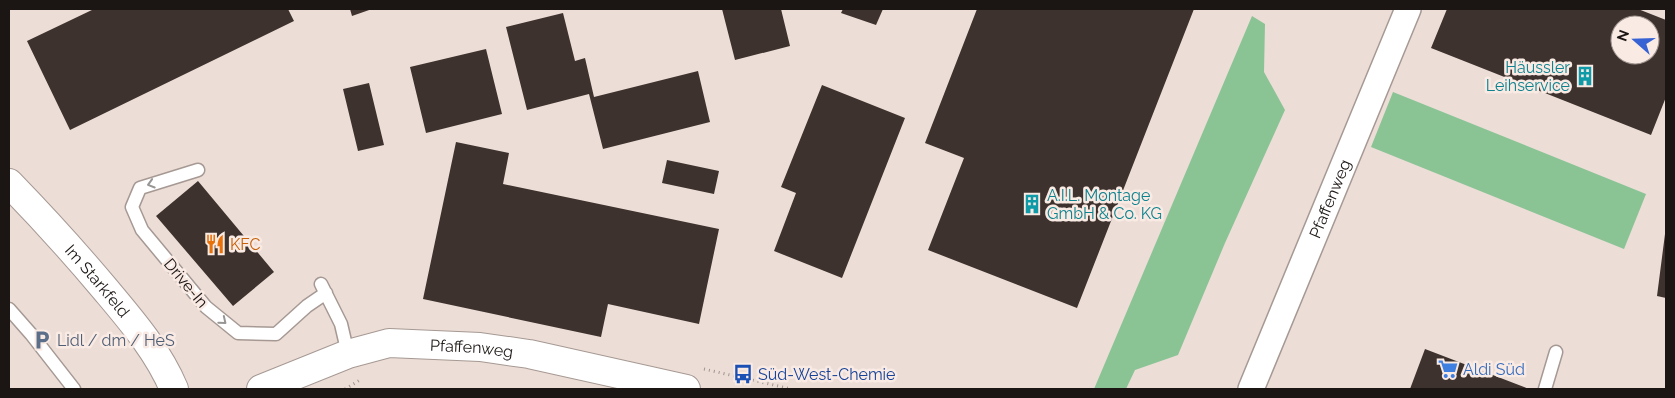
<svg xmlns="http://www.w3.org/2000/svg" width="1675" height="398" font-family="Raleway,sans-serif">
<rect width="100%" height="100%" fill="#ecddd7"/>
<path fill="#8ac495" d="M 1252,16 L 1265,24 L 1264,72 L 1285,110 L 1225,243 L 1178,355 L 1135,370 L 1126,389 L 1094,389 Z
M 1393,92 L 1646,194 L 1624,249 L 1371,147 Z"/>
<path fill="#3e322e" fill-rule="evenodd" d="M 94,9 L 288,9 L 294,21 L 70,130 L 27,41 Z
M 350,9 L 372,9 L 352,16 Z
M 722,9 L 781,9 L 790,46 L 735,60 Z
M 843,9 L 883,9 L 876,25 L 841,13 Z
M 977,9 L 1194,9 L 1077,308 L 928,250 L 964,158 L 925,143 Z
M 1447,9 L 1638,9 L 1666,20 L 1666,97 L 1651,135 L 1431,48 ZM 1620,25 L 1650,25 L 1650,55 L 1620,55 Z
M 563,13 L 575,61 L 585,58 L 594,97 L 698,71 L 710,122 L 603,149 L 589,94 L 527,110 L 506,27 Z
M 486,49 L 502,114 L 426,133 L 410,67 Z
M 369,83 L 384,145 L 358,151 L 343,89 Z
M 822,85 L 905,118 L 842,278 L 774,251 L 796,193 L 781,187 Z
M 456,142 L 509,153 L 503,184 L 719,229 L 699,324 L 608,304 L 601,337 L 423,299 Z
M 667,160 L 719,171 L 714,194 L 662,183 Z
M 198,181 L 274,272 L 233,306 L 156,216 Z
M 1665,234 L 1666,234 L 1666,298 L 1657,296 Z
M 1425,349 L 1529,389 L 1410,389 Z"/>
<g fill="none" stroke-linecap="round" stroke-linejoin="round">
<defs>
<path id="lane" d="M 198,170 L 140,188 L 132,207 L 142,230 L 206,307 L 238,333 L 276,334 L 307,306 L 326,293
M 321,284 L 341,324 L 348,354
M 9,309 L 31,334 L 74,389
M 1545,389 L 1556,352"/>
<g id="street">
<path id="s1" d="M 1251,389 L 1408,9"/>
</g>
<g id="secondary">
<path id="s2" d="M 9,183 C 42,217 74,252 105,289 C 131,320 158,351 174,389"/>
<path id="s3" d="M 261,389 L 348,354 L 389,343 L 480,347 L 529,354 L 686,389"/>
</g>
</defs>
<use href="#lane" stroke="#a69993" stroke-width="15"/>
<use href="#street" stroke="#a69993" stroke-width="28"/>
<use href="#secondary" stroke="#a69993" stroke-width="30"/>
<path stroke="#a09490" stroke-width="3" stroke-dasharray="1 4" stroke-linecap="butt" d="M 704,369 L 791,389
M 345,389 L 360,380"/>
<use href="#lane" stroke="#fff" stroke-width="12"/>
<use href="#street" stroke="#fff" stroke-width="25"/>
<use href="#secondary" stroke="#fff" stroke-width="28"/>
</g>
<defs><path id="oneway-chevron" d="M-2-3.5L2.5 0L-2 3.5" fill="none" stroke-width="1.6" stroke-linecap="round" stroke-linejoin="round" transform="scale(1.25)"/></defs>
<g stroke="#989695">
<use href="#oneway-chevron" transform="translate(151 184) rotate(163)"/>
<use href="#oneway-chevron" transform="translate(223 321) rotate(39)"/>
</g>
<defs>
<symbol id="building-bare" viewBox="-9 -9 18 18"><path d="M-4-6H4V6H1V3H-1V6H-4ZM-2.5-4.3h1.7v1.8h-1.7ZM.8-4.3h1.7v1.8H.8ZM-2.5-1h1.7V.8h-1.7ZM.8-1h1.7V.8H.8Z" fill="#0f9aa8" stroke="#f9eae4" stroke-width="2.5" paint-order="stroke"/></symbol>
<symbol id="restaurant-bare" viewBox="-9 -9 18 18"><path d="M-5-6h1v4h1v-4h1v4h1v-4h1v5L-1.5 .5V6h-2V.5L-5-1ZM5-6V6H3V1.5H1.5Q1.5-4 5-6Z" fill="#e8710a" stroke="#f9eae4" stroke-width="2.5" paint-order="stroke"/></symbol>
<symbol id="parking-bare" viewBox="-9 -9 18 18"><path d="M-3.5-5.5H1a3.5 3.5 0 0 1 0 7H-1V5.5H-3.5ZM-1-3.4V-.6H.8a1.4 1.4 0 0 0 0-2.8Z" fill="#5c6f8a" stroke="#f9eae4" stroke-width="2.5" paint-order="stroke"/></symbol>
<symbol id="supermarket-bare" viewBox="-9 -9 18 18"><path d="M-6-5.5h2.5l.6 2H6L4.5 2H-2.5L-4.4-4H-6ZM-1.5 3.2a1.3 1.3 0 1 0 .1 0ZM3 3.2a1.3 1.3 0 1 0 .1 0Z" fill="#3f7fe0" stroke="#f9eae4" stroke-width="2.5" paint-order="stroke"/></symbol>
<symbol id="bus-bare" viewBox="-9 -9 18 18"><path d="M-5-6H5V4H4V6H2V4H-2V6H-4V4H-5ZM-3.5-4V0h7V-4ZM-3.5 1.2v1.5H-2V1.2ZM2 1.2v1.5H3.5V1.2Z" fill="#1a4fb4" stroke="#f9eae4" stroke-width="2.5" paint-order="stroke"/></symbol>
</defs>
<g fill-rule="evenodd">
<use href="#building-bare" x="1571" y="62" width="28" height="28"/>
<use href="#building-bare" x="1018" y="190" width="28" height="28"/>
<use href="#restaurant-bare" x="201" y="230" width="28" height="28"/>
<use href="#parking-bare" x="28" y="326" width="28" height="28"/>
<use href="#supermarket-bare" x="1434" y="355" width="28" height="28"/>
<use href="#bus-bare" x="729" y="360" width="28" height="28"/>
</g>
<g text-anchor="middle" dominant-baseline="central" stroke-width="5" stroke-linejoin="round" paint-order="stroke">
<g font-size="16" fill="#0d838f" stroke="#f9eae4" text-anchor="end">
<text x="1570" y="67">Häussler<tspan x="1570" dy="18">Leihservice</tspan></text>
<text x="1047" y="195" text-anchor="start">A.I.L. Montage<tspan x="1047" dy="18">GmbH &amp; Co. KG</tspan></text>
</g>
<g font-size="16" fill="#1b1614" stroke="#f9eae4">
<text stroke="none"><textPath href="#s1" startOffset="206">Pfaffenweg</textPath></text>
<text stroke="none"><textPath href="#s2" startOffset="132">Im Starkfeld</textPath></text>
<text transform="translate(186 283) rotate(50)">Drive-In</text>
<text stroke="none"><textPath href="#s3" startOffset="219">Pfaffenweg</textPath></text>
</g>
<g font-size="16" fill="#c56008" stroke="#f9eae4" text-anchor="start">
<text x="230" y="244">KFC</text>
</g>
<g font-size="16" fill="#4e5e75" stroke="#f9eae4" text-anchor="start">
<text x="57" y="340">Lidl / dm / HeS</text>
</g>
<g font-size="16" fill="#366cbe" stroke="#f9eae4" text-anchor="start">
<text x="1463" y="369">Aldi Süd</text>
</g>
<g font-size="16" fill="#164399" stroke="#f9eae4" text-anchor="start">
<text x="758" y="374">Süd-West-Chemie</text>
</g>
</g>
<rect width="1675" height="398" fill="none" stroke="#1b1614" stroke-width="20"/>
<g transform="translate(1635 40) rotate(290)"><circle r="24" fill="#f9eae4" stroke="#a09591"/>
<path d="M0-4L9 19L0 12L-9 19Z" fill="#3762d3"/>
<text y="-8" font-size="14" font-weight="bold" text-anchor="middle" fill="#1b1614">N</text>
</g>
</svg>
